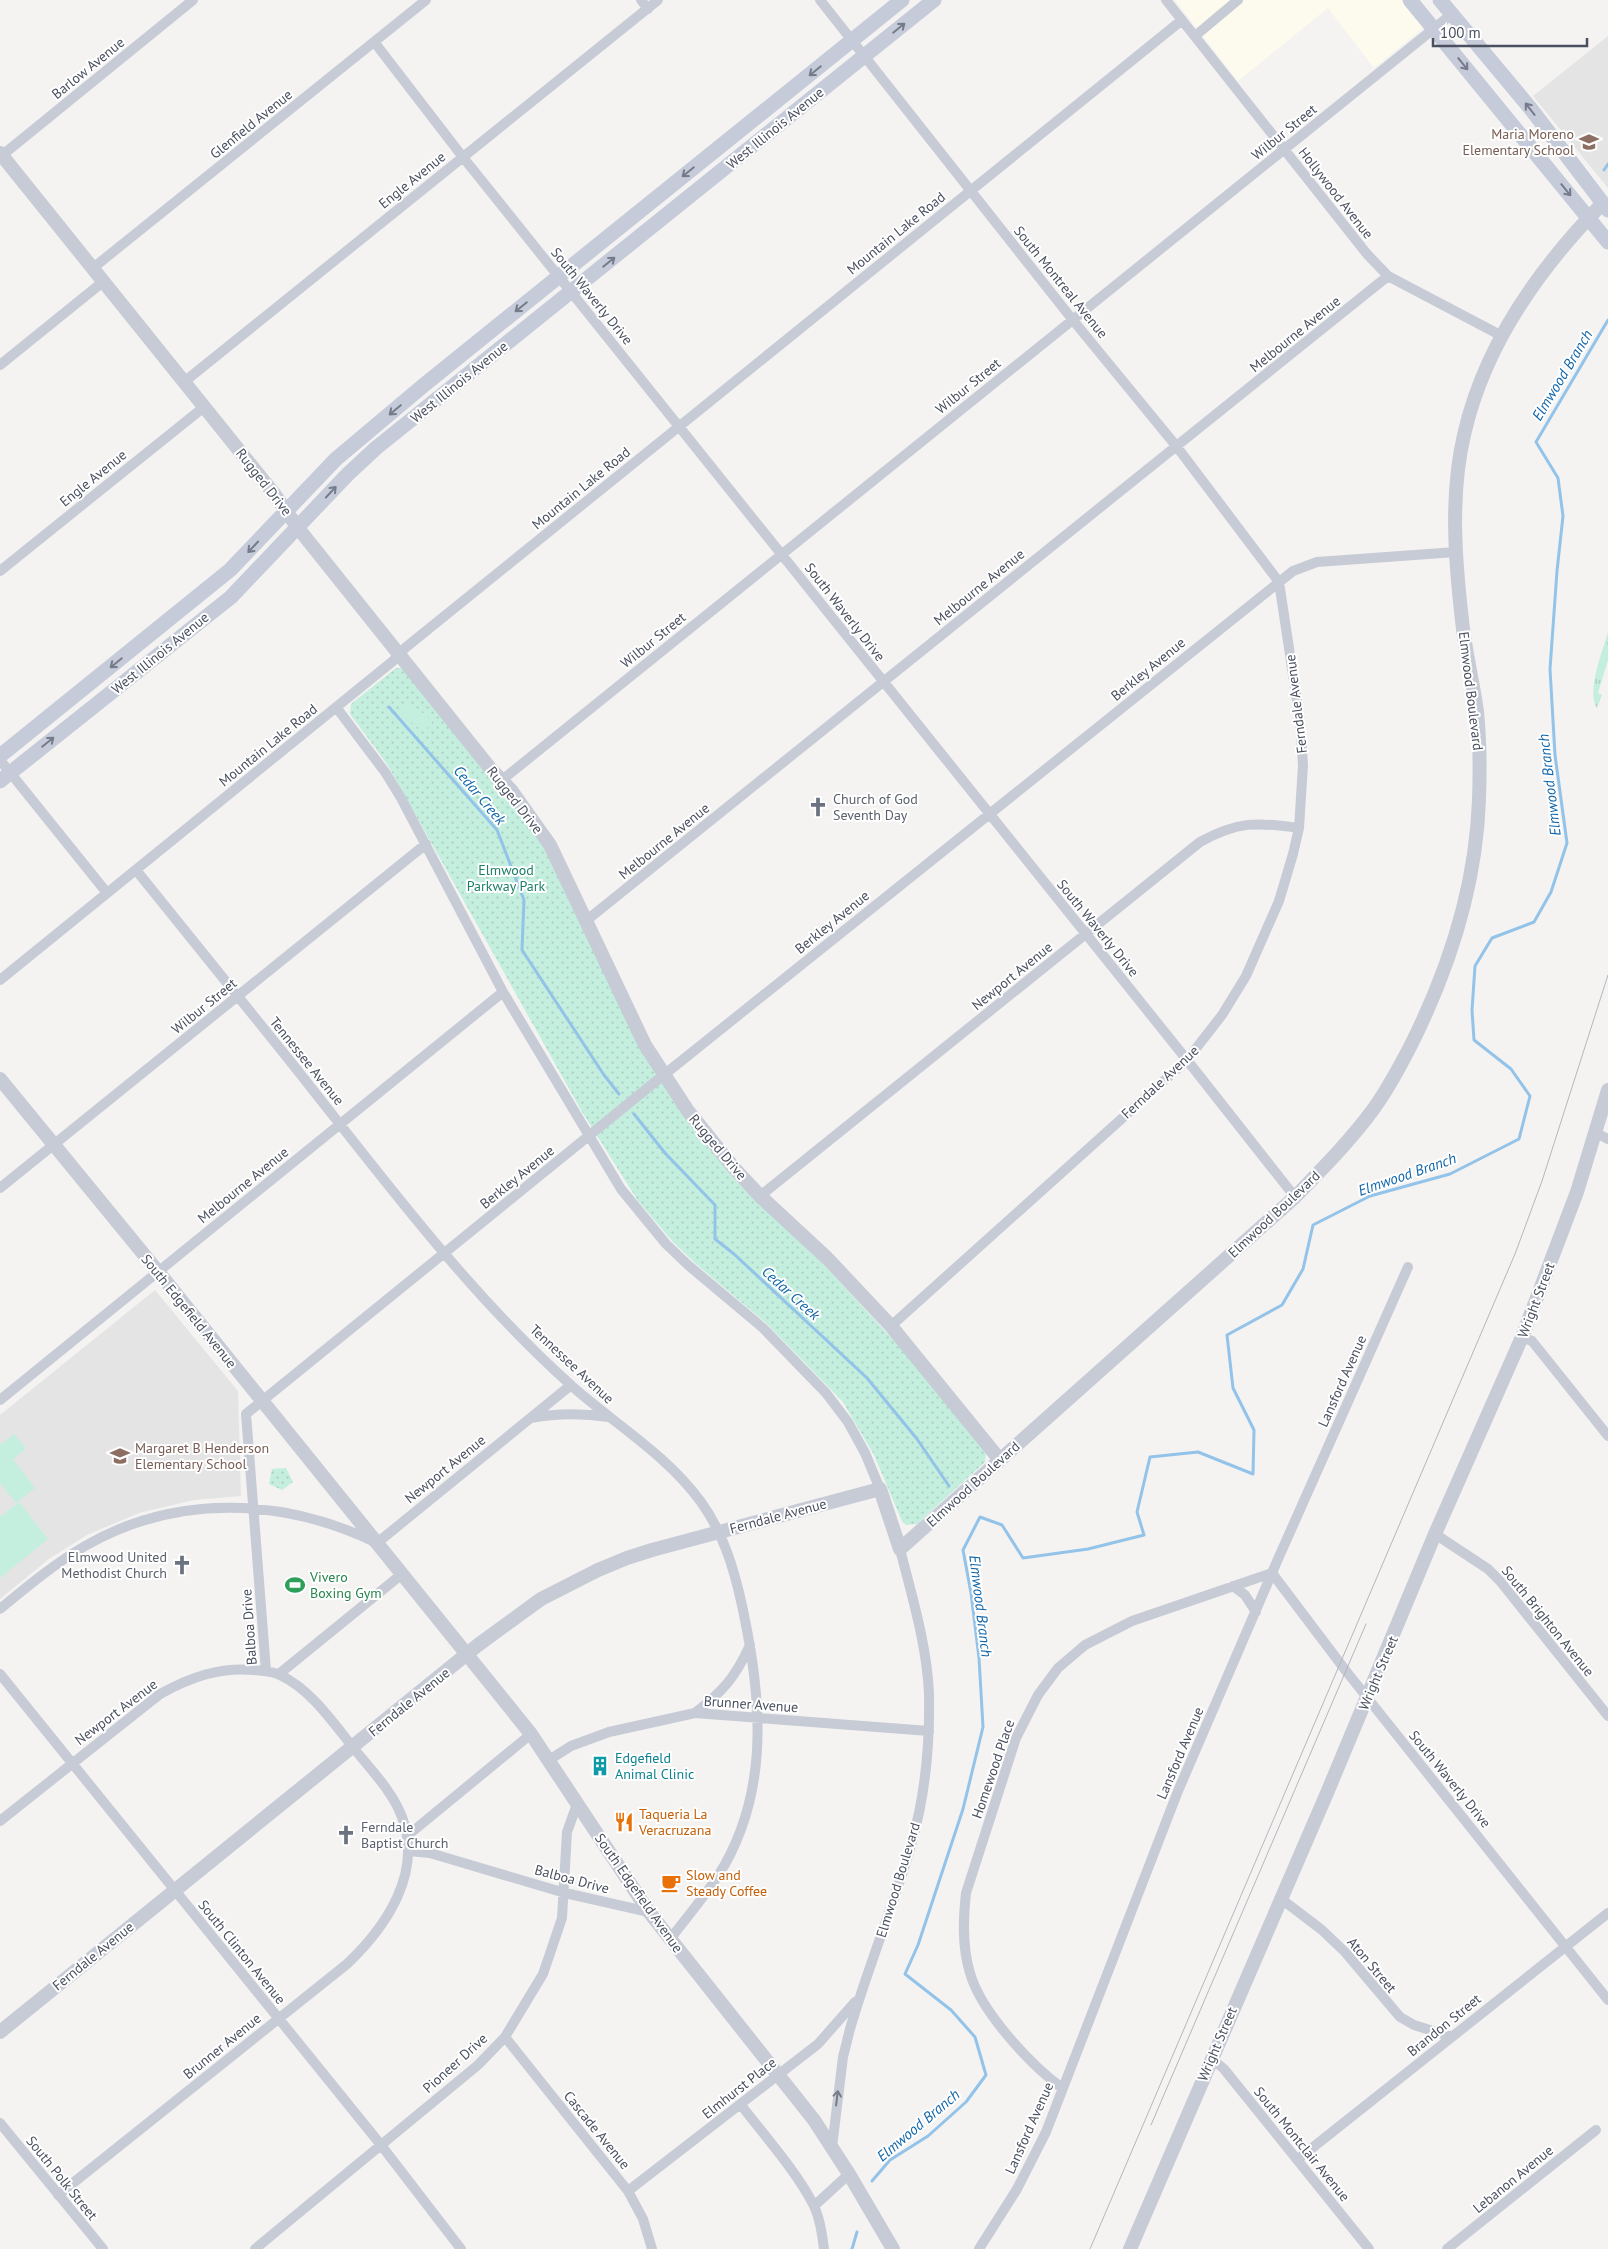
<svg xmlns="http://www.w3.org/2000/svg" width="1608" height="2249" font-family="'PT Sans',sans-serif">
<defs>
<pattern id="grass-tufts" width="24" height="20" patternUnits="userSpaceOnUse" patternTransform="scale(1.25)"><rect width="24" height="20" fill="#c4eede"/><path d="M3 7l-1-3M5 7V3M7 7l1-3M15 17l-1-3M17 17v-4M19 17l1-3" fill="none" stroke="#aacec1"/></pattern>
<pattern id="park-dots" width="8" height="8" patternUnits="userSpaceOnUse" patternTransform="scale(1.25)"><rect width="8" height="8" fill="#c4eede"/><path d="M2 2h.1M6 6h.1" fill="none" stroke="#aacec1" stroke-width="1.8" stroke-linecap="round"/></pattern>
</defs>
<rect width="100%" height="100%" fill="#f4f3f2"/>
<path fill="#fcfbee" d="M 1175,0 L 1404,0 L 1422,22 L 1423,28 L 1374,68 L 1328,8 L 1238,81 Z"/>
<path fill="#e5e4e4" d="M 1608,36 L 1608,188 L 1533,96 Z
M 155,1290 L 238,1391 L 241,1496 L 194,1500 L 139,1513 L 87,1535 L 49,1559 L 0,1599 L 0,1415 Z"/>
<path fill="url(#grass-tufts)" d="M 1608,632 L 1608,660 L 1598,693 L 1602,695 L 1597,708 C 1586,692 1603,650 1608,632 Z"/>
<path fill="url(#park-dots)" d="M 396,668 L 403,668 L 520,811 L 546,849 L 645,1057 L 702,1138 L 736,1181 L 823,1264 L 912,1360 L 986,1454 L 985,1462 L 917,1524 L 906,1525 L 902,1521 L 874,1455 L 843,1402 L 765,1322 L 696,1264 L 673,1242 L 638,1201 L 581,1110 L 387,764 L 350,714 L 351,704 Z
M 286,1468 L 293,1482 L 282,1490 L 269,1484 L 272,1469 Z"/>
<path fill="#c4eede" d="M 409,702 L 433,721 L 424,732 L 400,713 Z
M 14,1434 L 26,1448 L 13,1459 L 35,1488 L 16,1503 L 0,1483 L 0,1445 Z
M 19,1502 L 48,1539 L 0,1578 L 0,1517 Z"/>
<g fill="none" stroke-linecap="round" stroke-linejoin="round">
<path stroke="#93c3e9" stroke-width="3" d="M 1604,170 L 1608,164
M 389,707 L 497,830 L 524,900 L 522,950 L 604,1075 L 619,1094
M 634,1114 L 665,1153 L 715,1205 L 715,1239 L 734,1254 L 867,1378 L 917,1439 L 949,1486
M 872,2181 L 890,2160 L 928,2136 L 966,2102 L 986,2075 L 975,2037 L 951,2010 L 905,1974 L 918,1945 L 963,1809 L 983,1727 L 979,1658 L 971,1593 L 963,1550 L 980,1517 L 1002,1525 L 1023,1558 L 1088,1549 L 1144,1535 L 1137,1512 L 1150,1457 L 1198,1452 L 1253,1474 L 1254,1430 L 1233,1388 L 1227,1335 L 1282,1305 L 1303,1269 L 1313,1225 L 1370,1196 L 1450,1174 L 1519,1139 L 1530,1096 L 1511,1069 L 1474,1040 L 1472,1010 L 1475,966 L 1492,938 L 1534,922 L 1551,892 L 1567,843 L 1555,755 L 1550,669 L 1557,571 L 1563,516 L 1558,478 L 1536,442 L 1608,320
M 852,2249 L 857,2232"/>
<path stroke="#c7cbd6" stroke-width="10" d="M 641,0 L 648,9
M 820,0 L 1072,319 L 1177,447 L 1279,582 L 1300,721 L 1303,765 L 1299,828 L 1293,854 L 1279,901 L 1246,976 L 1222,1015 L 1187,1060 L 891,1326
M 1166,0 L 1367,254 L 1388,276 L 1502,336
M 1195,36 L 1238,0
M 375,43 L 462,156 L 1187,1060 L 1295,1197
M 0,157 L 193,0
M 93,268 L 426,0
M 0,365 L 104,281
M 184,382 L 658,0
M 0,571 L 204,407
M 336,707 L 385,772 L 401,798 L 503,992 L 621,1189 L 666,1244 L 688,1265 L 763,1328 L 826,1393 L 848,1422 L 865,1453 L 880,1489
M 0,760 L 107,893
M 502,780 L 1452,14
M 136,870 C 187,934 239,997 290,1061 C 341,1125 391,1191 444,1253 C 484,1300 527,1346 573,1387 C 616,1425 667,1455 701,1502 C 727,1538 738,1583 746,1625 C 763,1711 767,1799 718,1876 C 703,1898 686,1919 670,1939
M 587,920 L 1388,276
M 0,980 L 393,661 L 405,648 L 1182,20
M 1594,1132 L 1608,1139
M 0,1188 L 426,844
M 760,1196 L 1200,842 C 1238,821 1257,822 1299,828
M 1522,1337 L 1532,1341 L 1608,1436
M 0,1400 L 503,992
M 531,1418 C 558,1413 581,1413 609,1417
M 1435,1534 L 1488,1569 L 1500,1581 L 1608,1716
M 1233,1586 L 1245,1595 L 1256,1612
M 0,1609 C 28,1586 54,1564 85,1546 C 177,1493 284,1498 377,1543 L 571,1385
M 266,1671 L 246,1414 L 655,1082 L 1293,571 L 1317,562 L 1456,552
M 0,1674 L 381,2145 L 461,2249
M 279,1674 L 402,1574
M 695,1713 C 723,1691 735,1678 750,1645
M 549,1760 L 571,1746 L 609,1732 L 695,1713 L 929,1731
M 0,1821 L 160,1694 C 191,1677 219,1667 254,1670 C 262,1671 272,1671 280,1675 C 310,1689 332,1721 352,1746 C 369,1768 392,1790 402,1817 C 423,1873 386,1927 347,1964 L 58,2195
M 407,1836 L 531,1734
M 408,1851 L 430,1853 L 565,1893 L 649,1912
M 1280,1898 L 1322,1930 L 1345,1952 L 1400,2017 L 1414,2025 L 1452,2037
M 505,2037 L 628,2191 L 643,2219 L 652,2249
M 1211,2058 L 1224,2069 L 1369,2249
M 1062,2088 C 1030,2064 981,2012 970,1973 C 962,1947 963,1920 966,1893 L 1016,1738 L 1038,1695 L 1058,1668 L 1085,1645 L 1132,1621 L 1272,1573 L 1346,1671 L 1608,2000
M 741,2105 C 764,2135 796,2171 813,2204 C 820,2218 822,2234 824,2249
M 0,2123 L 103,2249
M 832,2147 L 843,2057 L 850,2029 C 868,1967 893,1907 911,1845 C 925,1797 930,1744 929,1694 C 927,1645 912,1597 900,1549
M 1297,2160 L 1608,1913
M 628,2191 L 818,2044 L 855,2002
M 814,2206 L 849,2174
M 255,2249 L 478,2065 L 505,2037 L 543,1974 L 562,1918 L 567,1832 L 577,1804
M 979,2249 L 1017,2189 L 1046,2132 L 1178,1791 L 1278,1559 L 1408,1267
M 1447,2249 L 1596,2130"/>
<path stroke="#c7cbd6" stroke-width="14" d="M 0,153 L 275,495 L 298,528 L 490,768 L 511,790 L 550,845 L 645,1045 L 688,1111 L 734,1168 L 760,1196 L 827,1258 L 891,1326 L 1000,1460
M 0,1079 L 164,1279 L 531,1734 L 649,1912 L 814,2120 L 849,2174 L 893,2249
M 0,2032 L 478,1645 L 541,1599 L 598,1570 L 627,1558 L 652,1550 L 880,1489 L 900,1549 L 1295,1197 C 1322,1169 1349,1142 1372,1111 C 1387,1091 1399,1068 1411,1045 C 1449,969 1476,886 1479,800 C 1480,771 1480,741 1477,712 C 1473,681 1465,651 1462,620 C 1455,559 1450,495 1464,435 C 1484,346 1540,267 1603,203
M 1130,2249 L 1327,1793 L 1435,1534 L 1522,1337 L 1577,1192 L 1608,1090"/>
<path stroke="#c6cbd9" stroke-width="15" d="M 1410,0 L 1608,242
M 1440,0 L 1531,109 L 1608,210
M 0,756 L 230,570 L 336,459 L 424,385 L 902,0
M 0,781 L 231,597 L 348,474 L 376,448 L 934,0"/>
<path stroke="#b5b6bc" stroke-width="1" d="M 1151,2125 L 1366,1624
M 1090,2249 L 1515,1254 L 1542,1181 L 1608,975"/>
</g>
<defs><path id="oneway-shaft" d="M-6 0H5M1.5-3L5.5 0L1.5 3" fill="none" stroke-width="1.6" stroke-linecap="round" stroke-linejoin="round" transform="scale(1.25)"/></defs>
<g stroke="#757b8a">
<use href="#oneway-shaft" transform="translate(899 28) rotate(-39)"/>
<use href="#oneway-shaft" transform="translate(1463 64) rotate(51)"/>
<use href="#oneway-shaft" transform="translate(815 71) rotate(141)"/>
<use href="#oneway-shaft" transform="translate(1530 109) rotate(-128)"/>
<use href="#oneway-shaft" transform="translate(688 172) rotate(141)"/>
<use href="#oneway-shaft" transform="translate(1566 190) rotate(51)"/>
<use href="#oneway-shaft" transform="translate(609 262) rotate(-39)"/>
<use href="#oneway-shaft" transform="translate(521 307) rotate(141)"/>
<use href="#oneway-shaft" transform="translate(395 410) rotate(140)"/>
<use href="#oneway-shaft" transform="translate(331 492) rotate(-47)"/>
<use href="#oneway-shaft" transform="translate(253 547) rotate(133)"/>
<use href="#oneway-shaft" transform="translate(116 663) rotate(141)"/>
<use href="#oneway-shaft" transform="translate(48 742) rotate(-39)"/>
</g>
<use stroke="#767b89" href="#oneway-shaft" transform="translate(837 2098) rotate(-83)"/>
<defs>
<symbol id="school-bare" viewBox="-9 -9 18 18"><path d="M0-5L7-2L0 1L-7-2ZM-4 1L0 2.5L4 1V4Q0 6-4 4Z" fill="#8d6e63" stroke="#fff" stroke-width="2.5" paint-order="stroke"/></symbol>
<symbol id="church-bare" viewBox="-9 -9 18 18"><path d="M-1.2-6h2.4v3.5h3.3v2.4h-3.3V6h-2.4V-.1h-3.3v-2.4h3.3Z" fill="#6b7280" stroke="#fff" stroke-width="2.5" paint-order="stroke"/></symbol>
<symbol id="stadium-bare" viewBox="-9 -9 18 18"><path d="M0-5a6.5 5 0 1 0 0 10a6.5 5 0 1 0 0-10ZM-3.5-1.8h7v3.6h-7Z" fill="#2e9e5b" stroke="#fff" stroke-width="2.5" paint-order="stroke"/></symbol>
<symbol id="building-bare" viewBox="-9 -9 18 18"><path d="M-4-6H4V6H1V3H-1V6H-4ZM-2.5-4.3h1.7v1.8h-1.7ZM.8-4.3h1.7v1.8H.8ZM-2.5-1h1.7V.8h-1.7ZM.8-1h1.7V.8H.8Z" fill="#0f9aa8" stroke="#fff" stroke-width="2.5" paint-order="stroke"/></symbol>
<symbol id="restaurant-bare" viewBox="-9 -9 18 18"><path d="M-5-6h1v4h1v-4h1v4h1v-4h1v5L-1.5 .5V6h-2V.5L-5-1ZM5-6V6H3V1.5H1.5Q1.5-4 5-6Z" fill="#e8710a" stroke="#fff" stroke-width="2.5" paint-order="stroke"/></symbol>
<symbol id="cafe-bare" viewBox="-9 -9 18 18"><path d="M-5.5-4.5H6V0H3Q3 3.5 0 3.5H-2.5Q-5.5 3.5-5.5 0ZM3-3.2v2h1.7v-2ZM-6 4.5H4V6H-6Z" fill="#e8710a" stroke="#fff" stroke-width="2.5" paint-order="stroke"/></symbol>
</defs>
<g fill-rule="evenodd">
<use href="#school-bare" x="1575" y="128" width="28" height="28"/>
<use href="#church-bare" x="804" y="793" width="28" height="28"/>
<use href="#school-bare" x="106" y="1442" width="28" height="28"/>
<use href="#church-bare" x="168" y="1551" width="28" height="28"/>
<use href="#stadium-bare" x="281" y="1571" width="28" height="28"/>
<use href="#building-bare" x="586" y="1752" width="28" height="28"/>
<use href="#restaurant-bare" x="610" y="1808" width="28" height="28"/>
<use href="#church-bare" x="332" y="1821" width="28" height="28"/>
<use href="#cafe-bare" x="657" y="1869" width="28" height="28"/>
</g>
<g text-anchor="middle" dominant-baseline="central" stroke-width="4" stroke-linejoin="round" paint-order="stroke">
<g font-size="14" fill="#4a505f" stroke="#fff">
<text transform="translate(88 68) rotate(-39)">Barlow Avenue</text>
<text transform="translate(251 124) rotate(-39)">Glenfield Avenue</text>
<text transform="translate(775 128) rotate(-39)">West Illinois Avenue</text>
<text transform="translate(1284 132) rotate(-39)">Wilbur Street</text>
<text transform="translate(412 180) rotate(-39)">Engle Avenue</text>
<text transform="translate(1336 193) rotate(52)">Hollywood Avenue</text>
<text transform="translate(896 233) rotate(-39)">Mountain Lake Road</text>
<text transform="translate(1061 282) rotate(51)">South Montreal Avenue</text>
<text transform="translate(592 296) rotate(51)">South Waverly Drive</text>
<text transform="translate(1295 334) rotate(-39)">Melbourne Avenue</text>
<text transform="translate(459 382) rotate(-39)">West Illinois Avenue</text>
<text transform="translate(968 386) rotate(-39)">Wilbur Street</text>
<text transform="translate(93 478) rotate(-39)">Engle Avenue</text>
<text transform="translate(264 482) rotate(52)">Rugged Drive</text>
<text transform="translate(581 488) rotate(-39)">Mountain Lake Road</text>
<text transform="translate(979 587) rotate(-39)">Melbourne Avenue</text>
<text transform="translate(845 612) rotate(52)">South Waverly Drive</text>
<text transform="translate(653 640) rotate(-39)">Wilbur Street</text>
<text transform="translate(160 653) rotate(-39)">West Illinois Avenue</text>
<text transform="translate(1148 669) rotate(-39)">Berkley Avenue</text>
<text transform="translate(1471 691) rotate(83)">Elmwood Boulevard</text>
<text transform="translate(1296 704) rotate(-97)">Ferndale Avenue</text>
<text transform="translate(268 745) rotate(-39)">Mountain Lake Road</text>
<text transform="translate(515 800) rotate(52)">Rugged Drive</text>
<text transform="translate(664 841) rotate(-39)">Melbourne Avenue</text>
<text transform="translate(832 922) rotate(-39)">Berkley Avenue</text>
<text transform="translate(1098 928) rotate(51)">South Waverly Drive</text>
<text transform="translate(1012 976) rotate(-39)">Newport Avenue</text>
<text transform="translate(204 1006) rotate(-39)">Wilbur Street</text>
<text transform="translate(307 1061) rotate(51)">Tennessee Avenue</text>
<text transform="translate(1160 1082) rotate(-43)">Ferndale Avenue</text>
<text transform="translate(718 1147) rotate(50)">Rugged Drive</text>
<text transform="translate(517 1177) rotate(-39)">Berkley Avenue</text>
<text transform="translate(243 1185) rotate(-39)">Melbourne Avenue</text>
<text transform="translate(1274 1214) rotate(-43)">Elmwood Boulevard</text>
<text transform="translate(1536 1300) rotate(-69)">Wright Street</text>
<text transform="translate(189 1311) rotate(51)">South Edgefield Avenue</text>
<text transform="translate(572 1364) rotate(43)">Tennessee Avenue</text>
<text transform="translate(1342 1381) rotate(-66)">Lansford Avenue</text>
<text transform="translate(445 1469) rotate(-39)">Newport Avenue</text>
<text transform="translate(973 1484) rotate(-42)">Elmwood Boulevard</text>
<text transform="translate(778 1516) rotate(-15)">Ferndale Avenue</text>
<text transform="translate(1548 1621) rotate(51)">South Brighton Avenue</text>
<text transform="translate(249 1627) rotate(-94)">Balboa Drive</text>
<text transform="translate(1378 1673) rotate(-67)">Wright Street</text>
<text transform="translate(409 1702) rotate(-39)">Ferndale Avenue</text>
<text transform="translate(751 1704) rotate(4)">Brunner Avenue</text>
<text transform="translate(116 1712) rotate(-37)">Newport Avenue</text>
<text transform="translate(1180 1753) rotate(-67)">Lansford Avenue</text>
<text transform="translate(993 1769) rotate(-71)">Homewood Place</text>
<text transform="translate(1450 1779) rotate(51)">South Waverly Drive</text>
<text transform="translate(572 1879) rotate(15)">Balboa Drive</text>
<text transform="translate(898 1880) rotate(-73)">Elmwood Boulevard</text>
<text transform="translate(639 1893) rotate(55)">South Edgefield Avenue</text>
<text transform="translate(242 1952) rotate(51)">South Clinton Avenue</text>
<text transform="translate(93 1956) rotate(-39)">Ferndale Avenue</text>
<text transform="translate(1372 1965) rotate(50)">Aton Street</text>
<text transform="translate(1444 2025) rotate(-39)">Brandon Street</text>
<text transform="translate(1217 2044) rotate(-67)">Wright Street</text>
<text transform="translate(222 2046) rotate(-39)">Brunner Avenue</text>
<text transform="translate(455 2063) rotate(-42)">Pioneer Drive</text>
<text transform="translate(739 2088) rotate(-38)">Elmhurst Place</text>
<text transform="translate(1029 2128) rotate(-66)">Lansford Avenue</text>
<text transform="translate(597 2130) rotate(51)">Cascade Avenue</text>
<text transform="translate(1302 2144) rotate(51)">South Montclair Avenue</text>
<text transform="translate(62 2178) rotate(51)">South Polk Street</text>
<text transform="translate(1513 2179) rotate(-39)">Lebanon Avenue</text>
</g>
<g font-size="14" fill="#785e54" stroke="#fff" text-anchor="end">
<text x="1574" y="134">Maria Moreno<tspan x="1574" dy="16">Elementary School</tspan></text>
<text x="135" y="1448" text-anchor="start">Margaret B Henderson<tspan x="135" dy="16">Elementary School</tspan></text>
</g>
<g font-size="14" fill="#5b616d" stroke="#fff" text-anchor="start">
<text x="833" y="799">Church of God<tspan x="833" dy="16">Seventh Day</tspan></text>
<text x="167" y="1557" text-anchor="end">Elmwood United<tspan x="167" dy="16">Methodist Church</tspan></text>
<text x="361" y="1827">Ferndale<tspan x="361" dy="16">Baptist Church</tspan></text>
</g>
<g font-size="14" fill="#1c7f65" stroke="#fff">
<text x="506" y="870">Elmwood<tspan x="506" dy="16">Parkway Park</tspan></text>
</g>
<g font-size="14" fill="#27864d" stroke="#fff" text-anchor="start">
<text x="310" y="1577">Vivero<tspan x="310" dy="16">Boxing Gym</tspan></text>
</g>
<g font-size="14" fill="#0d838f" stroke="#fff" text-anchor="start">
<text x="615" y="1758">Edgefield<tspan x="615" dy="16">Animal Clinic</tspan></text>
</g>
<g font-size="14" fill="#c56008" stroke="#fff" text-anchor="start">
<text x="639" y="1814">Taqueria La<tspan x="639" dy="16">Veracruzana</tspan></text>
<text x="686" y="1875">Slow and<tspan x="686" dy="16">Steady Coffee</tspan></text>
</g>
<g font-size="15" font-style="italic" fill="#1367aa" stroke="#fff">
<text transform="translate(1562 375) rotate(-59)">Elmwood Branch</text>
<text transform="translate(1549 785) rotate(-97)">Elmwood Branch</text>
<text transform="translate(480 795) rotate(50)">Cedar Creek</text>
<text transform="translate(1407 1174) rotate(-19)">Elmwood Branch</text>
<text transform="translate(791 1293) rotate(42)">Cedar Creek</text>
<text transform="translate(981 1606) rotate(83)">Elmwood Branch</text>
<text transform="translate(918 2125) rotate(-40)">Elmwood Branch</text>
</g>
</g>
<path d="M1433 38v8h154v-8" fill="none" stroke="#4a505f" stroke-width="2.5"/>
<text x="1440" y="38" font-size="15" fill="#4a505f" stroke="#ffffff" stroke-width="4" paint-order="stroke">100 m</text>
</svg>
